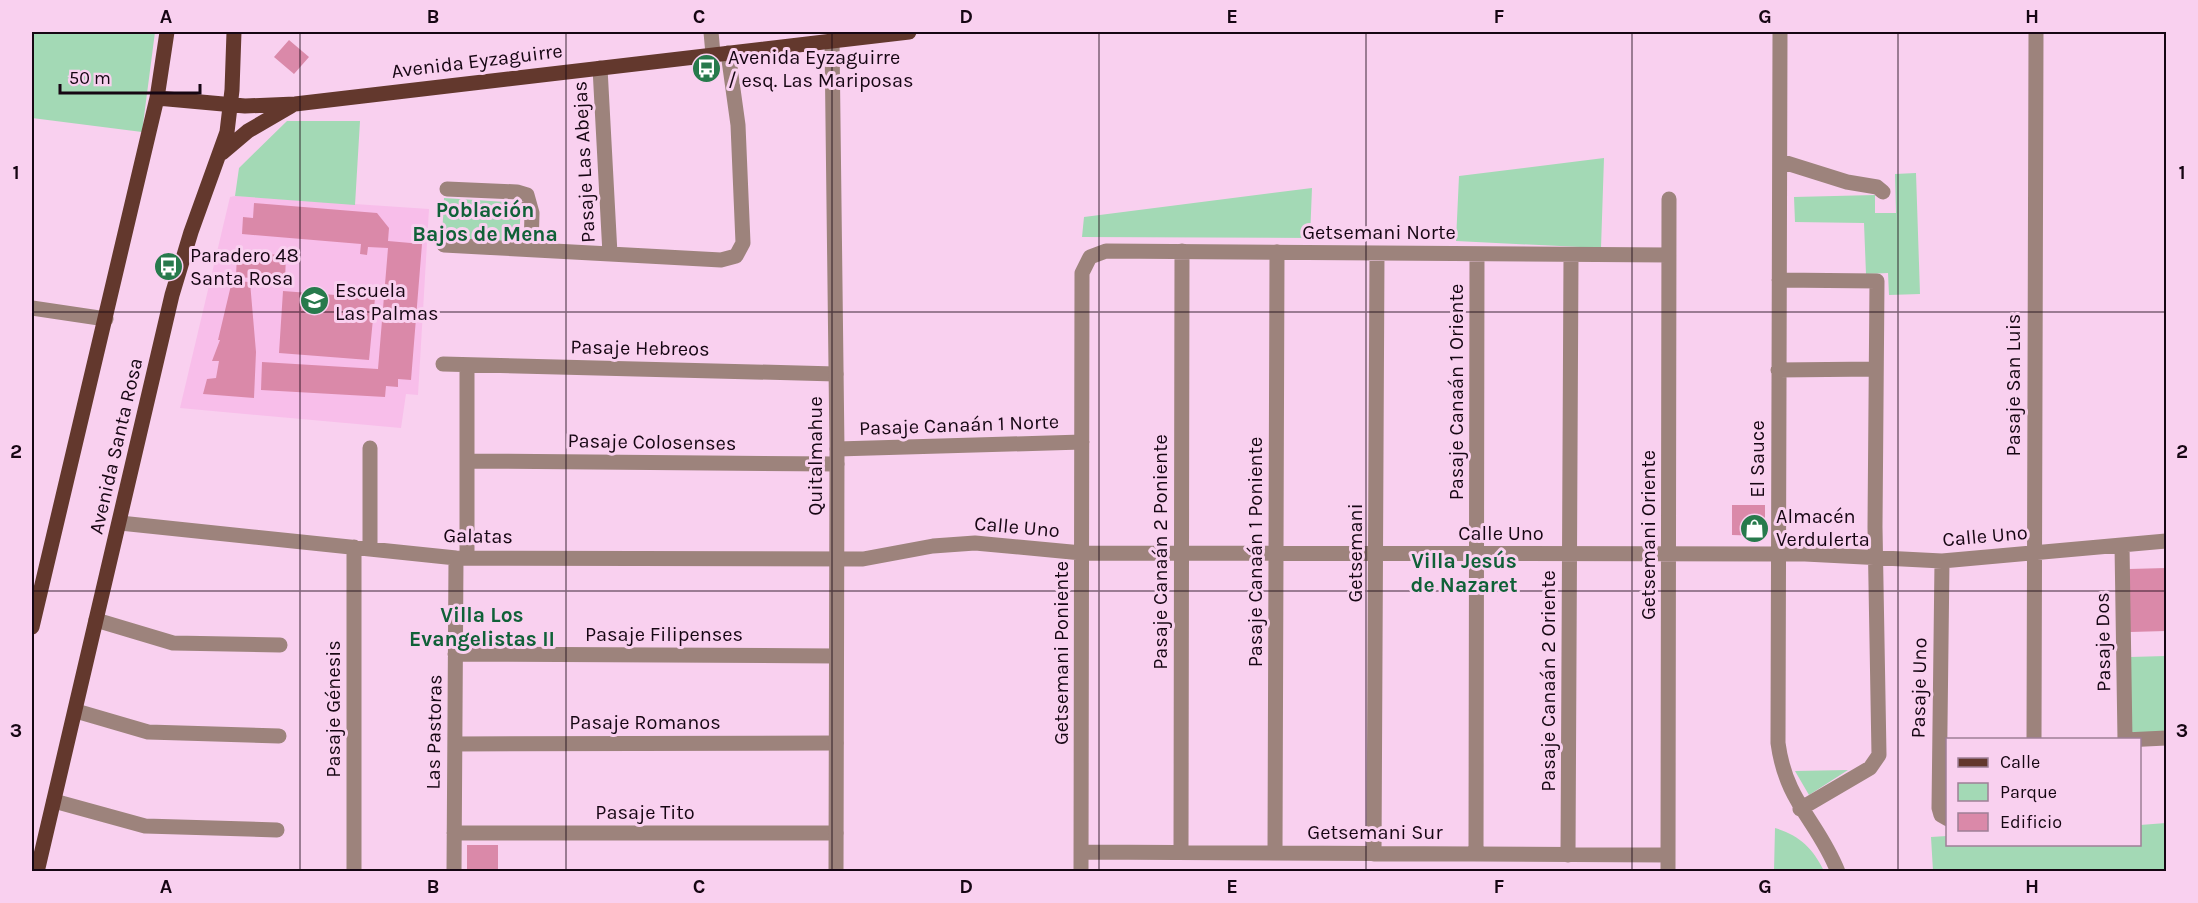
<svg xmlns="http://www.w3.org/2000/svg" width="2198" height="903" font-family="Karla,sans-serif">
<rect width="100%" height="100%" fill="#f9d0ef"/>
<path fill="#f8beea" d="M 235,196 L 429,209 L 418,395 L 406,394 L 401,428 L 180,408 L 230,197 Z"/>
<path fill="#a3d9b5" d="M 32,32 L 155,32 L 142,132 L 32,118 Z
M 287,121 L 360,121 L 355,205 L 235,196 L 239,168 Z
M 1604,158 L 1601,248 L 1456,241 L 1459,176 Z
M 1916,173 L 1920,294 L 1889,295 L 1888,273 L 1866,274 L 1864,223 L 1795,222 L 1794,197 L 1875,195 L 1875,213 L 1896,213 L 1895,174 Z
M 1312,188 L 1310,238 L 1082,237 L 1084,217 Z
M 444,198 L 521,203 L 519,242 L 442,237 Z
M 2166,656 L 2166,734 L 2131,736 L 2130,657 Z
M 1848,770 L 1809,795 L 1795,771 Z
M 2166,823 L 2166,871 L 1933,871 L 1931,837 L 1947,836 L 1948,844 L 2140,844 L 2140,825 Z
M 1775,828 C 1799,835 1813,848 1824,871 L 1774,871 Z"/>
<path fill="#da89a9" d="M 289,40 L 309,57 L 294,74 L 274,57 Z
M 254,203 L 377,213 L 389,228 L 388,241 L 422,244 L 411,380 L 398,379 L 398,387 L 386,386 L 385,397 L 261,390 L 262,362 L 378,369 L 388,248 L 368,247 L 367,255 L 360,254 L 361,244 L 242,234 L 243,217 L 253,218 Z
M 237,253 L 286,255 L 285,280 L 236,277 Z
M 232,281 L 250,282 L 256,352 L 254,398 L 203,394 L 207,379 L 216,378 L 219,361 L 212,361 L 220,340 L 218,340 Z
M 283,291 L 375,298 L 369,360 L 279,353 Z
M 1732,505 L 1765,505 L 1765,536 L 1732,535 Z
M 2166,568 L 2166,631 L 2130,632 L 2129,569 Z
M 467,845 L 498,845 L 498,870 L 467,870 Z"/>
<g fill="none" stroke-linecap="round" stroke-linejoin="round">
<path stroke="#9d837c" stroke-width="15" d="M 711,32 L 713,54
M 1780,32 L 1778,743 C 1786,803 1818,821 1838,872
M 600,68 L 610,254
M 1780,161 L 1847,182 L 1877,187 L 1883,192
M 447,189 L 517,192 L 527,195 L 532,213 L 531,250
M 444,245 L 721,260 L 736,256 L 743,243 L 738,125 L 728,53
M 1779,280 L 1877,281 L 1875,527 L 1879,755 L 1870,768 L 1800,809
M 32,308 L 106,319
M 443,364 L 836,374
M 467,365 L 467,558
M 1778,370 L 1876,369
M 370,448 L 370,549
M 837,449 L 1082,442
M 467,461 L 837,464
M 120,523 L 456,558 L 863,559 L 933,546 L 975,543 L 1082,553 L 1805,554 L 1942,561 L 2166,541
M 2122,545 L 2125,740
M 354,547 L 354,872
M 1942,561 L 1939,808 L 1941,815 L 1948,819
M 96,620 L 173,643 L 280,645
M 455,654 L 836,656
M 76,711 L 148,732 L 279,736
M 2034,740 L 2036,32
M 2125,740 L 2166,738
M 455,744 L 836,743
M 54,801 L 145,826 L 277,830
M 454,833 L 836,833
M 1081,852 L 1668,855
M 1181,852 L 1182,251
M 1275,853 L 1277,252
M 1374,854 L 1377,253
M 1476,854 L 1477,254
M 1568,855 L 1571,255
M 454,872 L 456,558
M 1081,872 L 1082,273 L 1090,257 L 1106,251 L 1669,255
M 1668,872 L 1669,199"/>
<path stroke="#9d837c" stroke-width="15" d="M 832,40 L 837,449 L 836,872"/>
<path stroke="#63382d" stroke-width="15" d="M 157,98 L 245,106 L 295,104 L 909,32
M 222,153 L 248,131 L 291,106
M 32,627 L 157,98 L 167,32
M 37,872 L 172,295 L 191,232 L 227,132 L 232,90 L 234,32"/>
</g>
<path fill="none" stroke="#160613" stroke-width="1.5" stroke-opacity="0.55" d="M 300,32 L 300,872M 566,32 L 566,872M 832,32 L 832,872M 1099,32 L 1099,872M 1366,32 L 1366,872M 1632,32 L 1632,872M 1898,32 L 1898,872M 32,312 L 2166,312M 32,591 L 2166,591"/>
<defs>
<symbol id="bus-disc" viewBox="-11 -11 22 22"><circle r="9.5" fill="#277a4c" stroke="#f9d0ef"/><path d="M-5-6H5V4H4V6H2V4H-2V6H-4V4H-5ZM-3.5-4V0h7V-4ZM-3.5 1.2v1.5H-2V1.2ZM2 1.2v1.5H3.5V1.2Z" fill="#fff"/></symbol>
<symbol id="school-disc" viewBox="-11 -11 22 22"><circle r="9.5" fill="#277a4c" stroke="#f9d0ef"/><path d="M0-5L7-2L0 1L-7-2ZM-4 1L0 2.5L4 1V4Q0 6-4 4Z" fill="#fff"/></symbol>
<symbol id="shop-disc" viewBox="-11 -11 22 22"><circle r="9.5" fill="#277a4c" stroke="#f9d0ef"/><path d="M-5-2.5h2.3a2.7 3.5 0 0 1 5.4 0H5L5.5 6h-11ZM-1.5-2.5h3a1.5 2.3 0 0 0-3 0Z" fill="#fff"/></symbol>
</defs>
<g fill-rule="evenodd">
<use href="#bus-disc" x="690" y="52" width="33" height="33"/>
<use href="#bus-disc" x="152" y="250" width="33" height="33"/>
<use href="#school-disc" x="298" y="284" width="33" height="33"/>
<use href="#shop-disc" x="1738" y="512" width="33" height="33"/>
</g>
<g text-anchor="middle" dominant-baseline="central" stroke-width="6" stroke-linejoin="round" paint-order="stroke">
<g font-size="20" fill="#160613" stroke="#f9d0ef" text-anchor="start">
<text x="728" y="57">Avenida Eyzaguirre<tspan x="728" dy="23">/ esq. Las Mariposas</tspan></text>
<text x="190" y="255">Paradero 48<tspan x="190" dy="23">Santa Rosa</tspan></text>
<text x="335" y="290">Escuela<tspan x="335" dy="23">Las Palmas</tspan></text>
<text x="1776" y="516">Almacén<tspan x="1776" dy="23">Verdulerta</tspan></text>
</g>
<g font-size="20" fill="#160613" stroke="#f9d0ef">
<text transform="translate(477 61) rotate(-7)">Avenida Eyzaguirre</text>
<text transform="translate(584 162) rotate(-93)">Pasaje Las Abejas</text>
<text x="1379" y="232">Getsemani Norte</text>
<text transform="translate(640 348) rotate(1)">Pasaje Hebreos</text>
<text transform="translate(2013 385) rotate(-90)">Pasaje San Luis</text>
<text transform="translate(1456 392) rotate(-90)">Pasaje Canaán 1 Oriente</text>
<text transform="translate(959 425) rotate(-2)">Pasaje Canaán 1 Norte</text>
<text transform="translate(652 442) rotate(1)">Pasaje Colosenses</text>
<text transform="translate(116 446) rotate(-77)">Avenida Santa Rosa</text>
<text transform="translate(815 456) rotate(-90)">Quitalmahue</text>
<text transform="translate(1757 459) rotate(-90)">El Sauce</text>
<text transform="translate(1017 527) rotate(5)">Calle Uno</text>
<text x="1501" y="533">Calle Uno</text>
<text transform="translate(1648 535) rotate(-90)">Getsemani Oriente</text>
<text transform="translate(478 536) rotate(1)">Galatas</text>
<text transform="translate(1985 536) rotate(-5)">Calle Uno</text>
<text transform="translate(1160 552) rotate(-90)">Pasaje Canaán 2 Poniente</text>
<text transform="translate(1255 552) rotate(-90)">Pasaje Canaán 1 Poniente</text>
<text transform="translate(1355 553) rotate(-90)">Getsemani</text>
<text x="664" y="634">Pasaje Filipenses</text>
<text transform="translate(2103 642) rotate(-91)">Pasaje Dos</text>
<text transform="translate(1061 653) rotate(-90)">Getsemani Poniente</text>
<text transform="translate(1548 681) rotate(-90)">Pasaje Canaán 2 Oriente</text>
<text transform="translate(1919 688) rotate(-89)">Pasaje Uno</text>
<text transform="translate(333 709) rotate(-90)">Pasaje Génesis</text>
<text x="645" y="722">Pasaje Romanos</text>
<text transform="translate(434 732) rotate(-89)">Las Pastoras</text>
<text x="645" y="812">Pasaje Tito</text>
<text x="1375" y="832">Getsemani Sur</text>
</g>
<g font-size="21" font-weight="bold" fill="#106138" stroke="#f9d0ef">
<text x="485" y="210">Población<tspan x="485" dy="24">Bajos de Mena</tspan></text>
<text x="1464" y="561">Villa Jesús<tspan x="1464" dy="24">de Nazaret</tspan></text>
<text x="482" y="615">Villa Los<tspan x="482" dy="24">Evangelistas II</tspan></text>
</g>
</g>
<rect width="2198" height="903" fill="none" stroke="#f9d0ef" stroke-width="66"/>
<rect x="1946" y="738" width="195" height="108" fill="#f9d0ef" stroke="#9e7f97" stroke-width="1.5"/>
<rect x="1958" y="758" width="30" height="9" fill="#63382d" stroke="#9e7f97" stroke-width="1.5"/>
<text x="2000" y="768" font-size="18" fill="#160613">Calle</text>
<rect x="1958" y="783" width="30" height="18" fill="#a3d9b5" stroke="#9e7f97" stroke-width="1.5"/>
<text x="2000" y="798" font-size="18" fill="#160613">Parque</text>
<rect x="1958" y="813" width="30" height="18" fill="#da89a9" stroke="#9e7f97" stroke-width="1.5"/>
<text x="2000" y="828" font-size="18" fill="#160613">Edificio</text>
<path d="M60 84v9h140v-9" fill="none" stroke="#160613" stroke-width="3"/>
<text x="69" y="84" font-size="18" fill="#160613" stroke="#f9d0ef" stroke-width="4.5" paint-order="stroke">50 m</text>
<rect x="33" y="33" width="2132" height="837" fill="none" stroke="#160613" stroke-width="2"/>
<g font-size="20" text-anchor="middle" font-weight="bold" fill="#160613">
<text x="166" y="23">A</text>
<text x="433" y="23">B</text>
<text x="699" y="23">C</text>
<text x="966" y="23">D</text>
<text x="1232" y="23">E</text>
<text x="1499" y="23">F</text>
<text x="1765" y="23">G</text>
<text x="2032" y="23">H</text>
<text x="16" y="179">1</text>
<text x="2182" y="179">1</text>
<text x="16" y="458">2</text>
<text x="2182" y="458">2</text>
<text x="16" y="737">3</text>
<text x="2182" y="737">3</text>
<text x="166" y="893">A</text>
<text x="433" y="893">B</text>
<text x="699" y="893">C</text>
<text x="966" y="893">D</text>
<text x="1232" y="893">E</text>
<text x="1499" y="893">F</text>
<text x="1765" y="893">G</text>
<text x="2032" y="893">H</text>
</g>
</svg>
